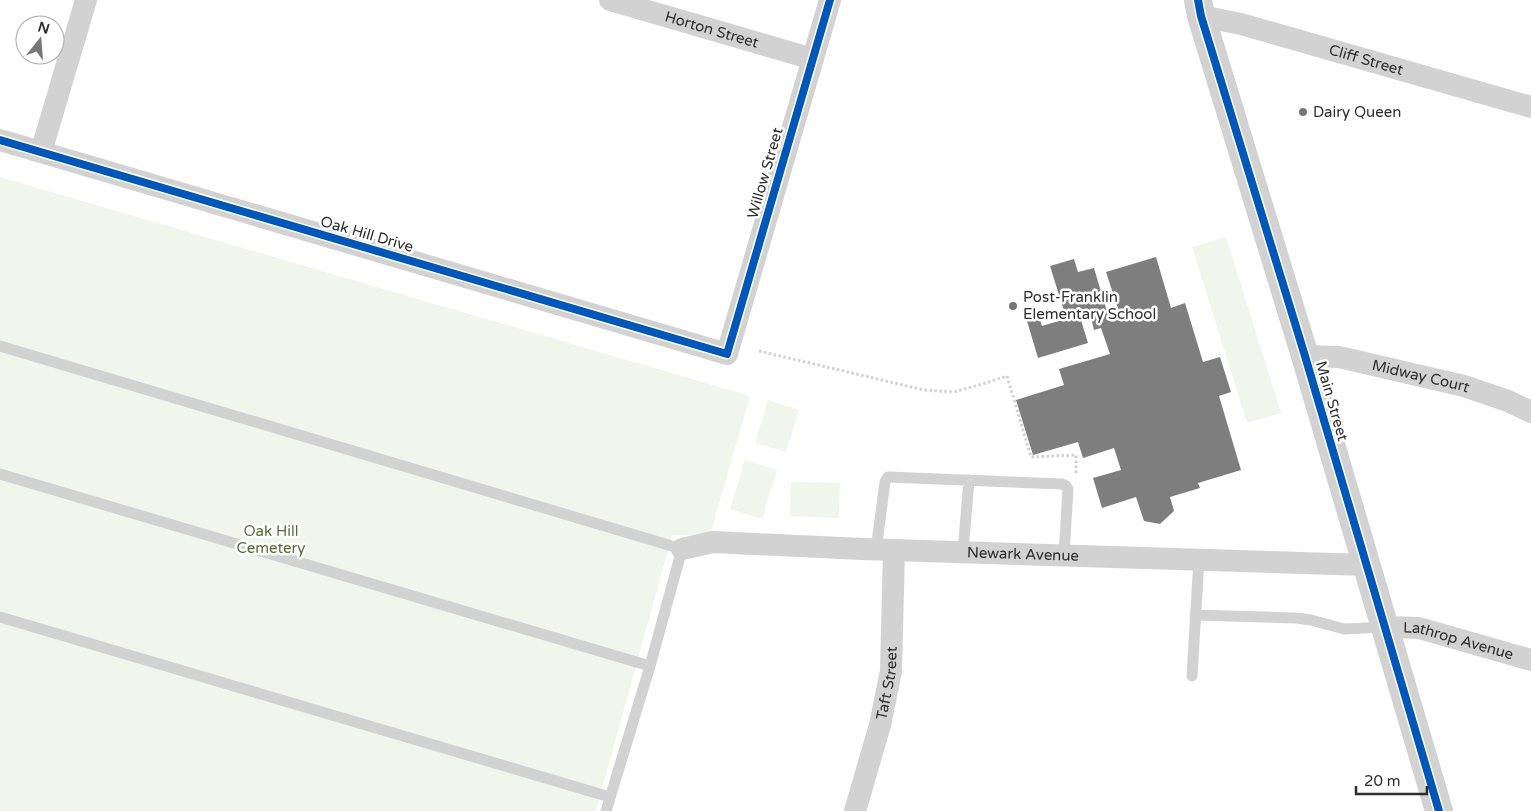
<svg xmlns="http://www.w3.org/2000/svg" width="1531" height="811" font-family="'Varela Round',sans-serif">
<rect width="100%" height="100%" fill="#fff"/>
<path fill="#f1f5eb" d="M 0,177 L 750,396 L 710,535 L 672,535 L 596,811 L 0,811 Z
M 1226,237 L 1281,413 L 1247,423 L 1192,247 Z
M 768,400 L 799,410 L 786,452 L 755,443 Z
M 745,460 L 777,470 L 762,519 L 730,509 Z
M 791,482 L 840,483 L 839,518 L 790,516 Z"/>
<path fill="#7e7e7e" d="M 1156,257 L 1171,308 L 1185,303 L 1203,362 L 1220,357 L 1231,392 L 1219,396 L 1241,470 L 1198,483 L 1200,488 L 1170,497 L 1174,511 L 1160,524 L 1144,521 L 1136,497 L 1102,508 L 1093,478 L 1121,470 L 1114,448 L 1083,458 L 1078,442 L 1033,455 L 1016,400 L 1064,385 L 1059,369 L 1110,354 L 1101,328 L 1094,330 L 1090,314 L 1080,317 L 1088,343 L 1038,358 L 1027,321 L 1039,317 L 1042,326 L 1062,320 L 1058,313 L 1064,311 L 1050,266 L 1074,259 L 1078,272 L 1094,268 L 1108,315 L 1119,312 L 1106,272 Z"/>
<g fill="none" stroke-linecap="round" stroke-linejoin="round">
<path stroke="#d2d2d2" stroke-width="3" stroke-dasharray="2.5 2.5" stroke-linecap="butt" d="M 759,351 L 924,390 L 954,392 L 989,382 L 1007,376 L 1031,457 L 1076,455 L 1076,473"/>
<path stroke="#d2d2d2" stroke-width="11" d="M 0,346 L 682,549 L 650,666 L 606,811
M 0,474 L 650,666
M 876,550 L 885,482 L 888,477 L 1062,484 L 1066,486 L 1068,489 L 1064,555
M 963,552 L 969,480
M 1195,615 L 1296,618 L 1311,620 L 1344,629 L 1385,627
M 0,617 L 610,797
M 1192,676 L 1199,559"/>
<g stroke="#d2d2d2" stroke-width="22">
<path id="s1" d="M 610,0 L 813,59"/>
<path id="s2" d="M 1201,16 L 1241,24 L 1531,107"/>
<path d="M 0,140 L 727,354 L 830,0"/>
<path d="M 41,152 L 86,0"/>
<path id="s3" d="M 1305,356 L 1339,357 L 1464,386 L 1508,401 L 1531,412"/>
<path id="s4" d="M 682,549 L 713,542 L 862,549 L 1366,565"/>
<path id="s5" d="M 1385,627 L 1419,628 L 1531,660"/>
<path id="s6" d="M 855,811 L 880,725 L 891,671 L 894,550"/>
</g>
<path stroke="#d2d2d2" stroke-width="28" d="M 1198,0 L 1201,16 L 1305,356 L 1439,811"/>
<defs>
<path id="cycleway" d="M 1198,0 L 1201,16 L 1305,356 L 1439,811
M 0,140 L 727,354 L 830,0"/>
</defs>
<use href="#cycleway" stroke="#fff" stroke-width="11"/>
<use href="#cycleway" stroke="#0057b8" stroke-width="8"/>
</g>
<g fill="#767676" stroke="#fff" stroke-width="2">
<circle cx="1303" cy="112" r="5"/>
<circle cx="1013" cy="306" r="5"/>
</g>
<g text-anchor="middle" dominant-baseline="central" stroke-width="5" stroke-linejoin="round" paint-order="stroke">
<g font-size="15" fill="#2d2d2d" stroke="#fff">
<text stroke="none"><textPath href="#s1" startOffset="106">Horton Street</textPath></text>
<text stroke="none"><textPath href="#s2" startOffset="171">Cliff Street</textPath></text>
<text transform="translate(765 173) rotate(-74)">Willow Street</text>
<text transform="translate(367 234) rotate(16)">Oak Hill Drive</text>
<text stroke="none"><textPath href="#s3" startOffset="118">Midway Court</textPath></text>
<text transform="translate(1332 401) rotate(74)">Main Street</text>
<text stroke="none"><textPath href="#s4" startOffset="342">Newark Avenue</textPath></text>
<text stroke="none"><textPath href="#s5" startOffset="75">Lathrop Avenue</textPath></text>
<text stroke="none"><textPath href="#s6" startOffset="132">Taft Street</textPath></text>
</g>
<g font-size="15" fill="#2d2d2d" stroke="#fff" text-anchor="start">
<text x="1313" y="112">Dairy Queen</text>
<text x="1023" y="297">Post-Franklin<tspan x="1023" dy="17">Elementary School</tspan></text>
</g>
<g font-size="15" fill="#586c38" stroke="#fff">
<text x="271" y="531">Oak Hill<tspan x="271" dy="17">Cemetery</tspan></text>
</g>
</g>
<g transform="translate(40 40) rotate(17)"><circle r="24" fill="#ffffff" stroke="#ababab"/>
<path d="M0-4L9 19L0 12L-9 19Z" fill="#767676"/>
<text y="-8" font-size="14" font-weight="bold" text-anchor="middle" fill="#2d2d2d">N</text>
</g>
<path d="M1356 786v8h71v-8" fill="none" stroke="#2d2d2d" stroke-width="2.5"/>
<text x="1364" y="786" font-size="15" fill="#2d2d2d" stroke="#ffffff" stroke-width="4" paint-order="stroke">20 m</text>
</svg>
